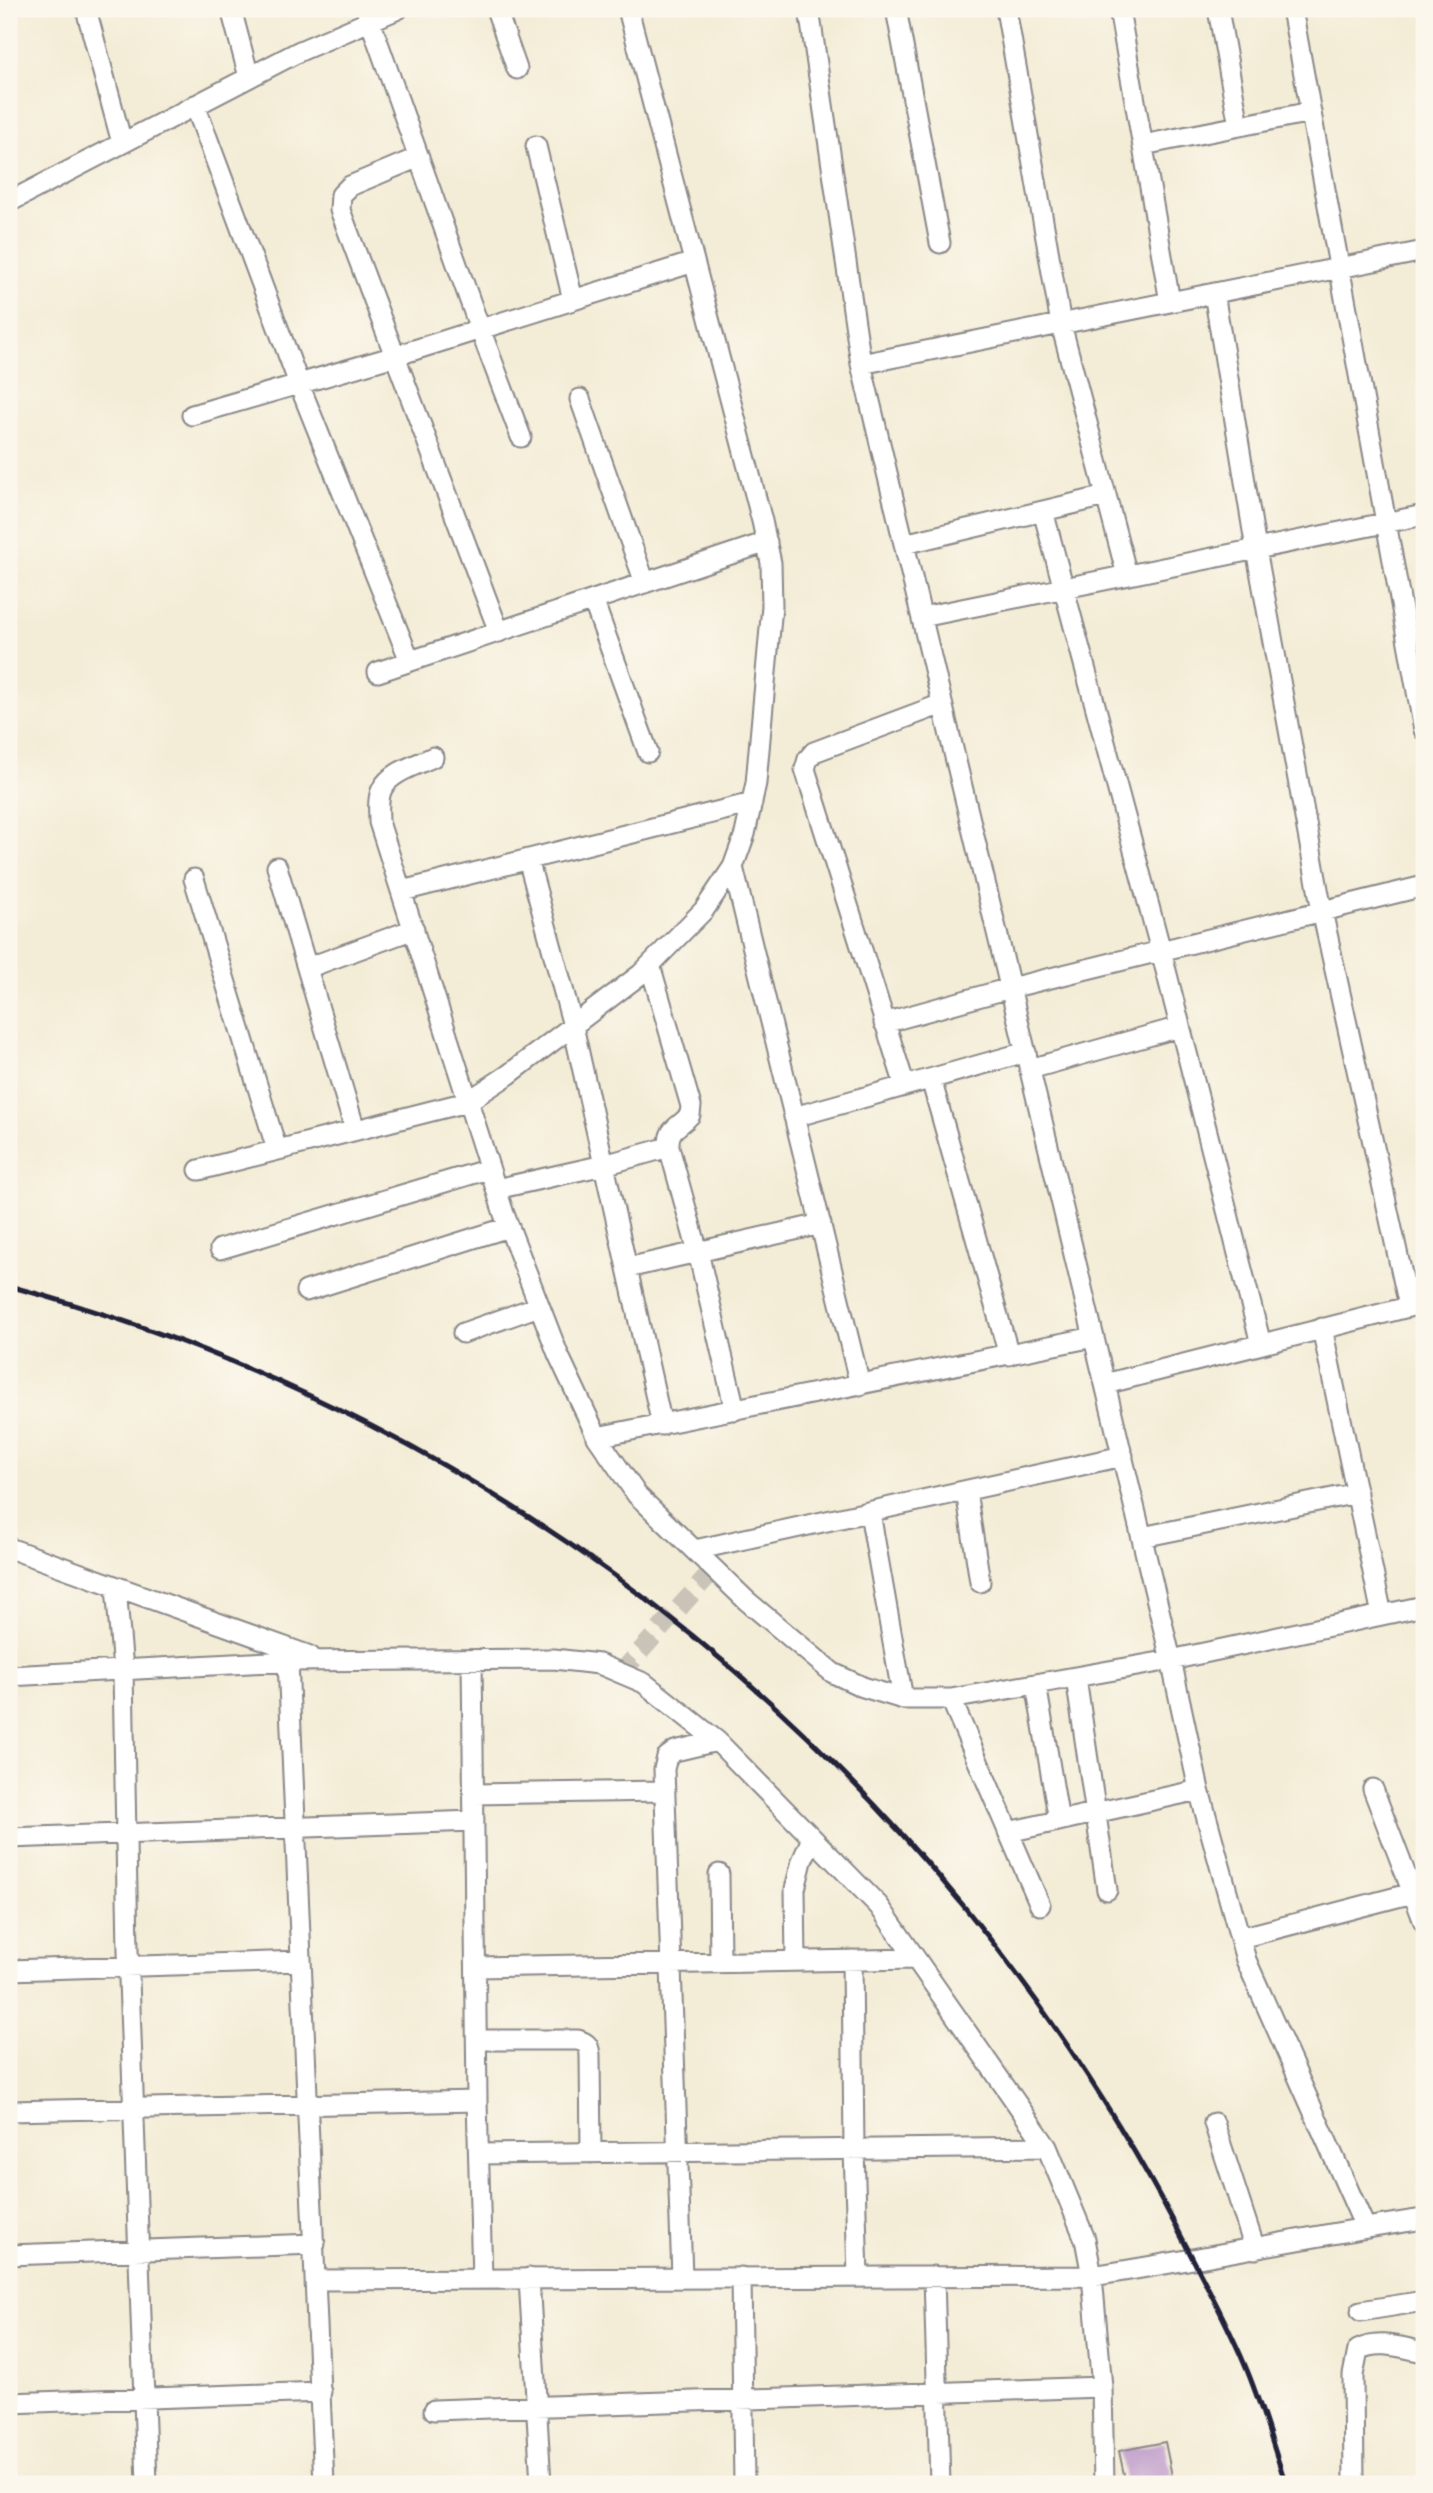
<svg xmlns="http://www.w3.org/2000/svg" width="1433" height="2493" font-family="'IM FELL Double Pica',serif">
<rect width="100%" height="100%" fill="#fbf7ec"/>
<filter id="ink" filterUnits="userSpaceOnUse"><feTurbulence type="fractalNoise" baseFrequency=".0143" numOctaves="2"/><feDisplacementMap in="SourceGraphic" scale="14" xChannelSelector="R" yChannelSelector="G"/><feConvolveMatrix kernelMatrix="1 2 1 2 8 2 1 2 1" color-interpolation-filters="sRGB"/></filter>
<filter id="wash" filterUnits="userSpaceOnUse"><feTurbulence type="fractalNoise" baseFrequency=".00686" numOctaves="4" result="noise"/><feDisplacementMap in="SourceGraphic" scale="28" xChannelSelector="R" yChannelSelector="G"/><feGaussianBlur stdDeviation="1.57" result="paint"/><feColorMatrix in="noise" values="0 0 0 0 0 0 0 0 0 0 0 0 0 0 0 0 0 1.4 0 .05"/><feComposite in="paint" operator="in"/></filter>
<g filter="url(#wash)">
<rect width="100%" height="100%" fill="#f3ecd6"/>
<g id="blocks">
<path fill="#be9bca" d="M 1165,2442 L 1172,2476 L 1126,2484 L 1119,2451 Z"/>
</g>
</g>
<g filter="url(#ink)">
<use href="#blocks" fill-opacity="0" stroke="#8a8788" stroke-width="2"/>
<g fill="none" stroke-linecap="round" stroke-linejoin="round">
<path stroke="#c9c4b7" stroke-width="19" stroke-dasharray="19 10" stroke-linecap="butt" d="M 621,1673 L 714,1569"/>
<defs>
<path id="minor" d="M 86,9 L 122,143
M 231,9 L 249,77
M 366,9 L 480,329 L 521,437
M 496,9 L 517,69
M 807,9 L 810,16 L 861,364 L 1171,1660 L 1199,1790 L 1246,1960 L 1365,2227
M 896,9 L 940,243
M 1006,9 L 1061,324 L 1127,575
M 1119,9 L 1170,302
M 1218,9 L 1239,126
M 1292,9 L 1424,730
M 195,105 L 299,384 L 410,661
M 1143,145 L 1311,112
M 536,146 L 573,300
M 419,157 L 350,186 L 341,195 L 340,210 L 499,632
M 9,202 L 300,51 L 398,9
M 1214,293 L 1256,549 L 1322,911 L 1409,1306
M 861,364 L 1424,251
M 580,399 L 645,583
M 192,415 L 395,356 L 694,262
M 1043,511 L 1161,951 L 1261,1344
M 904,544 L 1106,496
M 593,600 L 648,752
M 922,617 L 1424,515
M 378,672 L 767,542
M 433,757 C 417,765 390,772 382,789 C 377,799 379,812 379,822 L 504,1214 L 558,1354 L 597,1437 L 637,1495 L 747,1601 L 833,1673 L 863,1687 L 903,1699 L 951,1699 L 1171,1660 L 1424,1606
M 528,859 L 573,1026 L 662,1425
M 277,867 L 355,1130
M 733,867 L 860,1385
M 194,879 L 277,1150
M 402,891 L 752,803
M 650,965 L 691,1106 L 690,1115 C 678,1129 668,1127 669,1147 L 698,1252 L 735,1410
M 307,968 L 414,929
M 884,1023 L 1010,988 L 1424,886
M 1030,1069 L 1180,1027
M 931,1079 L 1009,1355
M 905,1086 L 805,769 L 808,759 L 814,752 L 942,704
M 794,1117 L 1026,1052
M 199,1170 L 467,1102 L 508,1075 L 641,974 L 704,910 L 733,867 L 745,834 L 756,783 L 772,606 L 771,563 L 762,521 L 628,9
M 496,1189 L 604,1165 L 669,1147
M 220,1249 L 489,1169
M 627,1268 L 821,1224
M 306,1291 L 509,1227
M 1322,1328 L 1382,1615
M 463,1333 L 539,1306
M 1105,1384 L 1424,1303
M 597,1437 L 1094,1337
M 966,1491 L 980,1582
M 870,1513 L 903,1699
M 1142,1537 L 1357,1493
M 9,1548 L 310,1656
M 695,1550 L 1123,1456
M 116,1587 L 123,1670 L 128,1951 L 147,2484
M 472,1660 L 477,2101 L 482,2278
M 288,1661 L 324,2484
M 9,1676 L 288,1661 L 554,1659 L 599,1664 L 644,1683 L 717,1741 L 879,1906 L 1047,2147 L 1085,2239 L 1092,2276 L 1102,2387 L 1104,2484
M 1076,1678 L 1107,1890
M 1036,1684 L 1059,1821
M 951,1699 L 1040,1905
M 1373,1789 L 1424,1922
M 474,1794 L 665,1791
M 1008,1832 L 1199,1790
M 9,1838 L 474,1821
M 719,1874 L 720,1962
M 1240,1938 L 1424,1890
M 852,1960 L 854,2149 L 858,2276
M 796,1961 L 795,1889 L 802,1861 L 812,1838
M 477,1967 L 916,1959
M 9,1970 L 301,1961
M 477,2040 L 578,2040 C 587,2043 589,2045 590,2055 L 591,2153
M 9,2111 L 477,2101
M 1214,2123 L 1255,2249
M 479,2154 L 1047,2147
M 9,2255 L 315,2244
M 934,2276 L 940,2484
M 682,2277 L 664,1769 L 667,1757 L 675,1751 L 717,1741
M 741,2277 L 744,2484
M 529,2278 L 541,2484
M 317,2280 L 1092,2276 C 1203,2259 1313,2235 1424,2219
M 1361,2311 L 1424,2301
M 9,2403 L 321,2392
M 434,2410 L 1102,2387
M 1354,2484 L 1353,2375 L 1358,2350 C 1379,2339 1402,2348 1424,2352"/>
</defs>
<use href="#minor" stroke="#8a8788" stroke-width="23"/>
<use href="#minor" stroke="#fff" stroke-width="19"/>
<path stroke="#22223b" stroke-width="5" d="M 9,1286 C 517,1423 935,1767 1179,2232 C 1201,2275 1225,2318 1244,2363 C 1261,2402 1272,2444 1286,2484"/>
</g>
</g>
<rect width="1433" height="2493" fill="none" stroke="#fbf7ec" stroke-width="35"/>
</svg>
